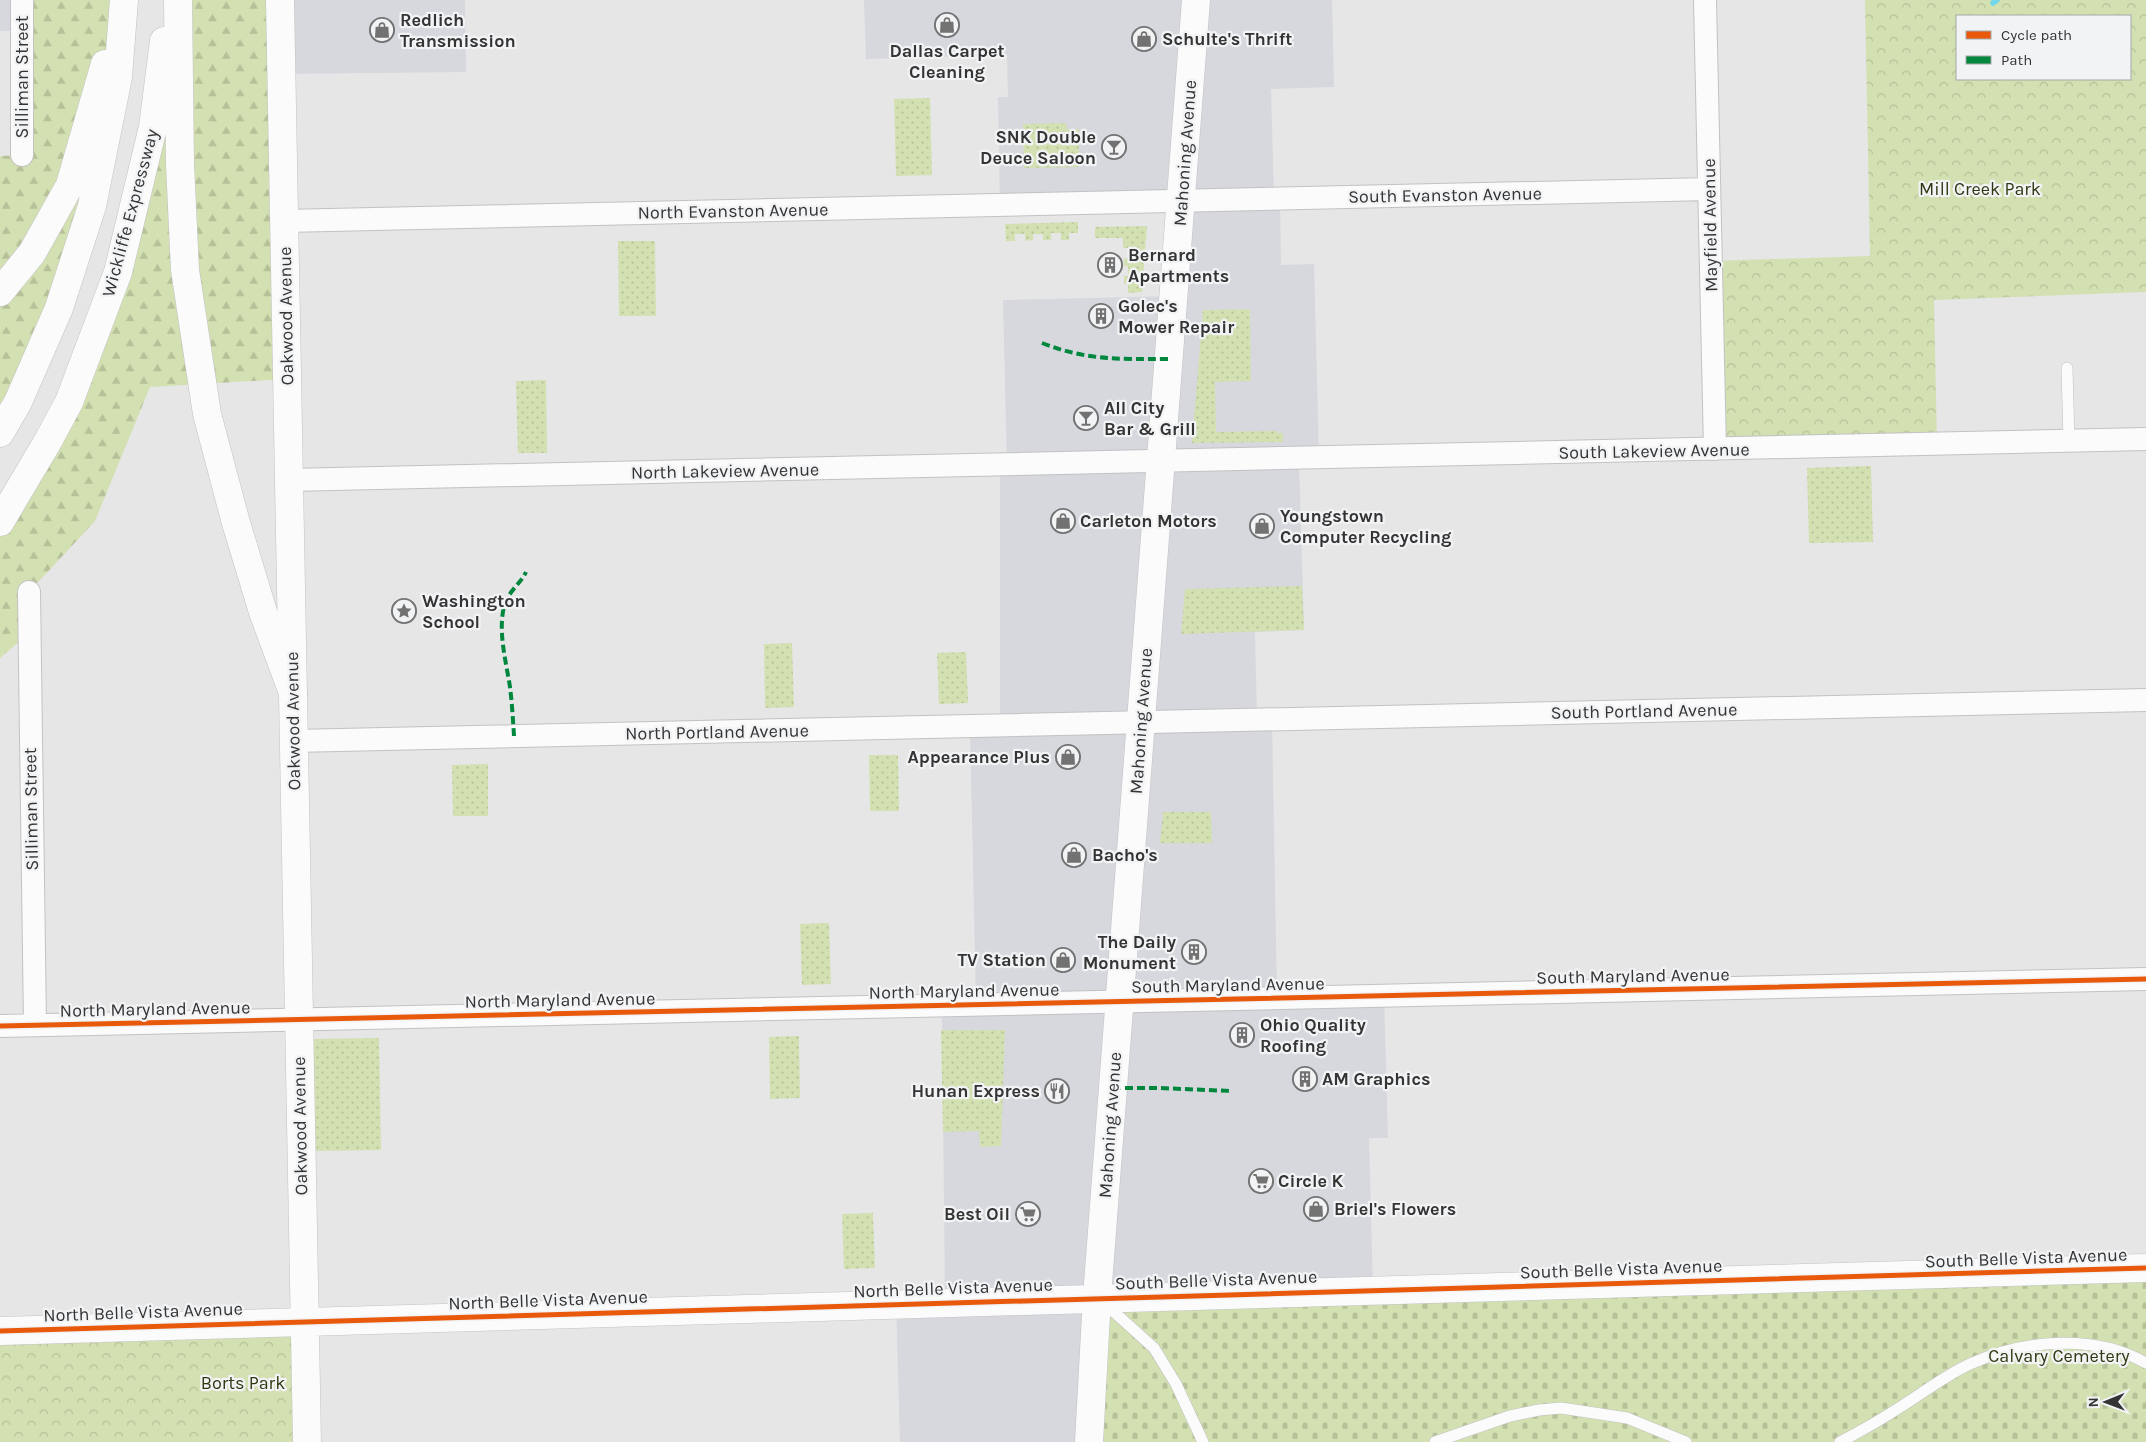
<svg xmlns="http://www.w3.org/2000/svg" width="2146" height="1442" font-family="Karla,sans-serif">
<defs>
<pattern id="grass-dots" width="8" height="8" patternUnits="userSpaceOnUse" patternTransform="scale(1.25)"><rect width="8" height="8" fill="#d3e0b1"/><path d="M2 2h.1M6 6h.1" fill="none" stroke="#b6c199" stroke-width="1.8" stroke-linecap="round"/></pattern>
<pattern id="forest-firs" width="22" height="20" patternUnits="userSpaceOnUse" patternTransform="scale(1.25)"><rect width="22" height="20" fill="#d3e0b1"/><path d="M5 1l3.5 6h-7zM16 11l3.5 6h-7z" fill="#b6c199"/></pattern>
<pattern id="cemetery-stones" width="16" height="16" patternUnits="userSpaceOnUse" patternTransform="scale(1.25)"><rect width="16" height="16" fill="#d3e0b1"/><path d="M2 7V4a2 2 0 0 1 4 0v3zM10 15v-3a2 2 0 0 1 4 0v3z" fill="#b6c199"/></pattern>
<pattern id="park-crowns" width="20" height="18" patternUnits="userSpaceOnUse" patternTransform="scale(1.25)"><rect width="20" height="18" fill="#d3e0b1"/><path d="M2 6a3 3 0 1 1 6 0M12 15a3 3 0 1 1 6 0" fill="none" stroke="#b6c199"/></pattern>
</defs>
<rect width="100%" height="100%" fill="#e6e6e7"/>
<path fill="#d6d8de" d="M 0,0 L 22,0 L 22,31 L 0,31 Z
M 280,0 L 465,0 L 466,72 L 281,74 Z
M 864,0 L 1332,0 L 1334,87 L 1271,89 L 1274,198 L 1280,198 L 1281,265 L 1314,264 L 1319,458 L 1299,459 L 1304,630 L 1255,632 L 1257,720 L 1272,720 L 1277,997 L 1384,995 L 1388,1138 L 1369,1138 L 1373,1290 L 1089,1442 L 900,1442 L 896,1303 L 945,1302 L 942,1005 L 976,1004 L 970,726 L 1000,726 L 1000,465 L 1007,465 L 1003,300 L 1173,296 L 1181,201 L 1000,205 L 998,97 L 1008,97 L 1007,55 L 866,59 Z"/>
<path fill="url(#grass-dots)" d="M 930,98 L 932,175 L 896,176 L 894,99 Z
M 1066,123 L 1067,129 L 1079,129 L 1079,167 L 1024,168 L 1023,124 Z
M 1078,222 L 1078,233 L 1069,233 L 1069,240 L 1061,240 L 1061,233 L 1051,233 L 1051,240 L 1043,240 L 1043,234 L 1033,234 L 1033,240 L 1025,241 L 1025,234 L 1015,234 L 1015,241 L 1006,241 L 1005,224 Z
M 1147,226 L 1142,292 L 1128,293 L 1128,284 L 1124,284 L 1124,276 L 1128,276 L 1128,266 L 1124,266 L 1124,259 L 1128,258 L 1128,248 L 1123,248 L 1123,238 L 1095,238 L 1095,227 Z
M 618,241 L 655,241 L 656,316 L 619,316 Z
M 1250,309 L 1251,381 L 1215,382 L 1216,432 L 1277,431 L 1278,433 L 1283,433 L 1283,442 L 1192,443 L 1203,310 Z
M 546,380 L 547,453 L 518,453 L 516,381 Z
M 1871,466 L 1873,542 L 1809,543 L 1807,468 Z
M 1302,586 L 1304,630 L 1181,634 L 1185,589 Z
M 792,643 L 794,707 L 765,708 L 764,644 Z
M 966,652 L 968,703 L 939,704 L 937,653 Z
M 869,755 L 898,755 L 899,811 L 870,811 Z
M 488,764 L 488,816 L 453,816 L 452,765 Z
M 1163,812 L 1211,812 L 1212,843 L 1160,843 Z
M 829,923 L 831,984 L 802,985 L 800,924 Z
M 941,1030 L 1005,1030 L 1001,1146 L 980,1147 L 979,1131 L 943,1132 Z
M 799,1036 L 800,1098 L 770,1099 L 769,1037 Z
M 379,1038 L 381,1150 L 313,1151 L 312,1039 Z
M 873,1213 L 875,1268 L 844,1269 L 842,1214 Z"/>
<path fill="url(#forest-firs)" d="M 22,0 L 124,0 L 106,145 L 0,433 L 0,156 L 22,155 Z
M 170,0 L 280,0 L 287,379 L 150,387 L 95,521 L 29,592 L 29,633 L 0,658 L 0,522 L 48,441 L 153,127 Z"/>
<path fill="url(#cemetery-stones)" d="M 2146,1268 L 2146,1442 L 1095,1442 L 1097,1297 Z"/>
<path fill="url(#park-crowns)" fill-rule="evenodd" d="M 1865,0 L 2146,0 L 2146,292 L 1934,300 L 1937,444 L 1715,449 L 1711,261 L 1870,256 ZM 1957,16 L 2130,16 L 2130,79 L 1957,79 Z
M 304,1321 L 307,1442 L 0,1442 L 0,1331 Z"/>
<path fill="#d3e0b1" d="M 1064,149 L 1064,161 L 1024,163 L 1024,150 Z"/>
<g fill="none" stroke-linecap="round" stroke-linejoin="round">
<path stroke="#71d8ec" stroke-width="5.5" d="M 1993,3 L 1997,0"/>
<defs>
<path id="service" d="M 2067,368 L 2069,441
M 1104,1303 L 1154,1348 L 1176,1384 L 1203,1442
M 1435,1442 L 1510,1416 L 1539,1410 L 1561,1408 L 1627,1418 L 1686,1442
M 1840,1442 C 1861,1431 1882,1419 1902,1406 C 1924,1392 1946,1375 1970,1364 C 2023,1340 2094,1333 2146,1363"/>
<path id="minor" d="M 22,0 L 22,155
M 1705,0 L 1715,449
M 284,221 L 1709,189
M 289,480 L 2146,439
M 29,592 L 35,1025
M 293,741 L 2146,700
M 0,1026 L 2146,979"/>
<path id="tertiary" d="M 280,0 L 307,1442
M 0,1331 L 2146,1268"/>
<path id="primary" d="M 1089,1442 L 1097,1297 L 1196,0"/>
<path id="motorway" d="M 178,0 L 180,164 L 185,270 L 207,414 L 236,523 L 263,612 L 293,693
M 0,292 L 32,253 L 70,185 L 105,64
M 0,433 L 18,402 L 59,308 L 92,206 L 118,77 L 124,0
M 0,522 L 48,441 L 69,402 L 118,272 L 153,127 L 164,41"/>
</defs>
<use href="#service" stroke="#c2c2c3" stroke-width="12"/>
<use href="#minor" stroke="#c2c2c3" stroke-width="24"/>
<use href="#tertiary" stroke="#c2c2c3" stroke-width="29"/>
<use href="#primary" stroke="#c2c2c3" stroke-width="29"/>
<use href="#motorway" stroke="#c2c2c3" stroke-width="29"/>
<use href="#service" stroke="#fbfbfb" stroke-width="11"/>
<use href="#minor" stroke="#fbfbfb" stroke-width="22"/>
<use href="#tertiary" stroke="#fbfbfb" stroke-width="28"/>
<use href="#primary" stroke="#fbfbfb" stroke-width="28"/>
<use href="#motorway" stroke="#fbfbfb" stroke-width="28"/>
<path stroke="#00873e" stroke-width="4" stroke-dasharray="8 4" stroke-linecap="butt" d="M 1042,343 C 1088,361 1120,359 1169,359
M 514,736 C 513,720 512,703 510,687 C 506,661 497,629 505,603 C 510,590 521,583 526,572
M 1113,1088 L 1158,1088 L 1232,1091"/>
<defs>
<path id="cycleway" d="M 0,1026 L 2146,979
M 0,1331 L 2146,1268"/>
</defs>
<use href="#cycleway" stroke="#f2f3f5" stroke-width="8"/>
<use href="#cycleway" stroke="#e8590c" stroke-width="5"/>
</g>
<defs>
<symbol id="shop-ring" viewBox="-11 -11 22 22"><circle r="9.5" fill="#f2f3f5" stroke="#727273" stroke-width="1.5"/><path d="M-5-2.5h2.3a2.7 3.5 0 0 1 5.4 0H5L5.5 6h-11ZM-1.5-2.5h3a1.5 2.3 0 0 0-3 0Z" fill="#727273"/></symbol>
<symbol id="bar-ring" viewBox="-11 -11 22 22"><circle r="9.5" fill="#f2f3f5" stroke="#727273" stroke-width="1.5"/><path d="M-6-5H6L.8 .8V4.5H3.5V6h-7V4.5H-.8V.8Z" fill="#727273"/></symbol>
<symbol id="building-ring" viewBox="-11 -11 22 22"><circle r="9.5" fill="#f2f3f5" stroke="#727273" stroke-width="1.5"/><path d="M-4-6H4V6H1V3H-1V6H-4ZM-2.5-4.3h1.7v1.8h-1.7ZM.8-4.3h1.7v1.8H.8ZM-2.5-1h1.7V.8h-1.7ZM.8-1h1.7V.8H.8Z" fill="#727273"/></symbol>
<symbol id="sight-ring" viewBox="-11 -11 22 22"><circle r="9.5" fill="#f2f3f5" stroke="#727273" stroke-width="1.5"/><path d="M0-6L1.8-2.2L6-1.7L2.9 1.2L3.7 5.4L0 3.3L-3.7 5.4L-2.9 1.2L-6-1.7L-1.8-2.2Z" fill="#727273"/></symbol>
<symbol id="restaurant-ring" viewBox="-11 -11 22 22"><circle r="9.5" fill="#f2f3f5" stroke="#727273" stroke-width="1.5"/><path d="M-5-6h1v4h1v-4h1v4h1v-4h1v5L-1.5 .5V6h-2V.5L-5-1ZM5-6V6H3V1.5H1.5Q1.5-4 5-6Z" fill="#727273"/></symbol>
<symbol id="supermarket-ring" viewBox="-11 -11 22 22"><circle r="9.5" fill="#f2f3f5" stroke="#727273" stroke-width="1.5"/><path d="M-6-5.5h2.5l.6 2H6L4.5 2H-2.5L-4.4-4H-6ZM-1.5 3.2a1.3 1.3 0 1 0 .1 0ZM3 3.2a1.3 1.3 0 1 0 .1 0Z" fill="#727273"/></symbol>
</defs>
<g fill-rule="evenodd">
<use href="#shop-ring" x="933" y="11" width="28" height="28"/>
<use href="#shop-ring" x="368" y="16" width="28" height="28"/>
<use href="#shop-ring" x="1130" y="25" width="28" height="28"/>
<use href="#bar-ring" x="1100" y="133" width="28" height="28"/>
<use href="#building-ring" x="1096" y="251" width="28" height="28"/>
<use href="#building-ring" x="1087" y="302" width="28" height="28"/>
<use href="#bar-ring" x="1072" y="404" width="28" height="28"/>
<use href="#shop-ring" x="1049" y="507" width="28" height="28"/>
<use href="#shop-ring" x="1248" y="512" width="28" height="28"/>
<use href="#sight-ring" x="390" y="597" width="28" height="28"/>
<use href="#shop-ring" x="1054" y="743" width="28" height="28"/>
<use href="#shop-ring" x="1060" y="841" width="28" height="28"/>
<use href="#building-ring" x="1180" y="938" width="28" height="28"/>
<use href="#shop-ring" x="1049" y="946" width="28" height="28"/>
<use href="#building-ring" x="1228" y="1021" width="28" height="28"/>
<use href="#building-ring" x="1291" y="1065" width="28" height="28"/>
<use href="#restaurant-ring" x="1043" y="1077" width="28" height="28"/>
<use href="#supermarket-ring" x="1247" y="1167" width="28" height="28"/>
<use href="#shop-ring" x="1302" y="1195" width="28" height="28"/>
<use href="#supermarket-ring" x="1014" y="1200" width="28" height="28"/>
</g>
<g text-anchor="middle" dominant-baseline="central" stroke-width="4.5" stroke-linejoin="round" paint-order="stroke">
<g font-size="18" font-weight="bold" fill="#343435" stroke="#f2f3f5" text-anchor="start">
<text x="400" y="20">Redlich<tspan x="400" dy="21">Transmission</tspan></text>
<text x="1162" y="39">Schulte's Thrift</text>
<text x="947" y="51" text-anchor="middle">Dallas Carpet<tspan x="947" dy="21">Cleaning</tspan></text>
<text x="1096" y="137" text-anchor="end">SNK Double<tspan x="1096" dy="21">Deuce Saloon</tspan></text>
<text x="1128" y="255">Bernard<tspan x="1128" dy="21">Apartments</tspan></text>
<text x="1118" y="306">Golec's<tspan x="1118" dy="21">Mower Repair</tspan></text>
<text x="1104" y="408">All City<tspan x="1104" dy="21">Bar &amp; Grill</tspan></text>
<text x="1280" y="516">Youngstown<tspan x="1280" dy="21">Computer Recycling</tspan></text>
<text x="1080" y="521">Carleton Motors</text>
<text x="422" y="601">Washington<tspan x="422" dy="21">School</tspan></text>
<text x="1050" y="757" text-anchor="end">Appearance Plus</text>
<text x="1092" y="855">Bacho's</text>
<text x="1176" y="942" text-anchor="end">The Daily<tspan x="1176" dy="21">Monument</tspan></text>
<text x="1046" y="960" text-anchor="end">TV Station</text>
<text x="1260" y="1025">Ohio Quality<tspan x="1260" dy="21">Roofing</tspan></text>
<text x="1322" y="1079">AM Graphics</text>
<text x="1040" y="1091" text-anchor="end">Hunan Express</text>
<text x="1278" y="1181">Circle K</text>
<text x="1334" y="1209">Briel's Flowers</text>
<text x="1010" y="1214" text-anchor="end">Best Oil</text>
</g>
<g font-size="18" fill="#343435" stroke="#f2f3f5">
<text transform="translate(22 77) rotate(-90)">Silliman Street</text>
<text transform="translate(1185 153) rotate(-86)">Mahoning Avenue</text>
<text transform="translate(1445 195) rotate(-1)">South Evanston Avenue</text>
<text transform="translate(733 211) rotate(-1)">North Evanston Avenue</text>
<text transform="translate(130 213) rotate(-75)">Wickliffe Expressway</text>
<text transform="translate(1710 225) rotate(-91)">Mayfield Avenue</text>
<text transform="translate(286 316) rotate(-91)">Oakwood Avenue</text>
<text transform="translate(1654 451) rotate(-1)">South Lakeview Avenue</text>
<text transform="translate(725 471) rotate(-1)">North Lakeview Avenue</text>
<text transform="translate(1644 711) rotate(-1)">South Portland Avenue</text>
<text transform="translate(293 721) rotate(-91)">Oakwood Avenue</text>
<text transform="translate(1141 721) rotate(-86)">Mahoning Avenue</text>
<text transform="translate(717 732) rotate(-1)">North Portland Avenue</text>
<text transform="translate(31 809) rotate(-91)">Silliman Street</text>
<text transform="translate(1633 976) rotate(-1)">South Maryland Avenue</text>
<text transform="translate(1228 985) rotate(-1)">South Maryland Avenue</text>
<text transform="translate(964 991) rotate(-1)">North Maryland Avenue</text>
<text transform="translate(560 1000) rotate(-1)">North Maryland Avenue</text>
<text transform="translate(155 1009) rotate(-1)">North Maryland Avenue</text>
<text transform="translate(1110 1125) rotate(-86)">Mahoning Avenue</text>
<text transform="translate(300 1126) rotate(-91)">Oakwood Avenue</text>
<text transform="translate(2026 1258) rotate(-2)">South Belle Vista Avenue</text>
<text transform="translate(1621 1269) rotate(-2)">South Belle Vista Avenue</text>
<text transform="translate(1216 1280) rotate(-2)">South Belle Vista Avenue</text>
<text transform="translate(953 1288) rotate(-2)">North Belle Vista Avenue</text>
<text transform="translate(548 1300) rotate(-2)">North Belle Vista Avenue</text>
<text transform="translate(143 1312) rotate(-2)">North Belle Vista Avenue</text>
</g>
<g font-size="18" fill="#2f3911" stroke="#f2f3f5">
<text x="1980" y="189">Mill Creek Park</text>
<text x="2059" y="1356">Calvary Cemetery</text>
<text x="243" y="1383">Borts Park</text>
</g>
</g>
<rect x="1956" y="15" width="175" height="65" fill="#f2f3f5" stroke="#a6a7a8"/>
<rect x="1966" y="31" width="25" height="8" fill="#e8590c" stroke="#a6a7a8"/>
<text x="2001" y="40" font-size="15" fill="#343435">Cycle path</text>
<rect x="1966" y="56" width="25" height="8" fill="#00873e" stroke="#a6a7a8"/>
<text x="2001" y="65" font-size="15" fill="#343435">Path</text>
<g transform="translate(2106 1402) rotate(269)" stroke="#f2f3f5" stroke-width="4" paint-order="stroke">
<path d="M0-4L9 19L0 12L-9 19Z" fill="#343435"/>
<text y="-8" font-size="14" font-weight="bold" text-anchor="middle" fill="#343435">N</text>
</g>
</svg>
